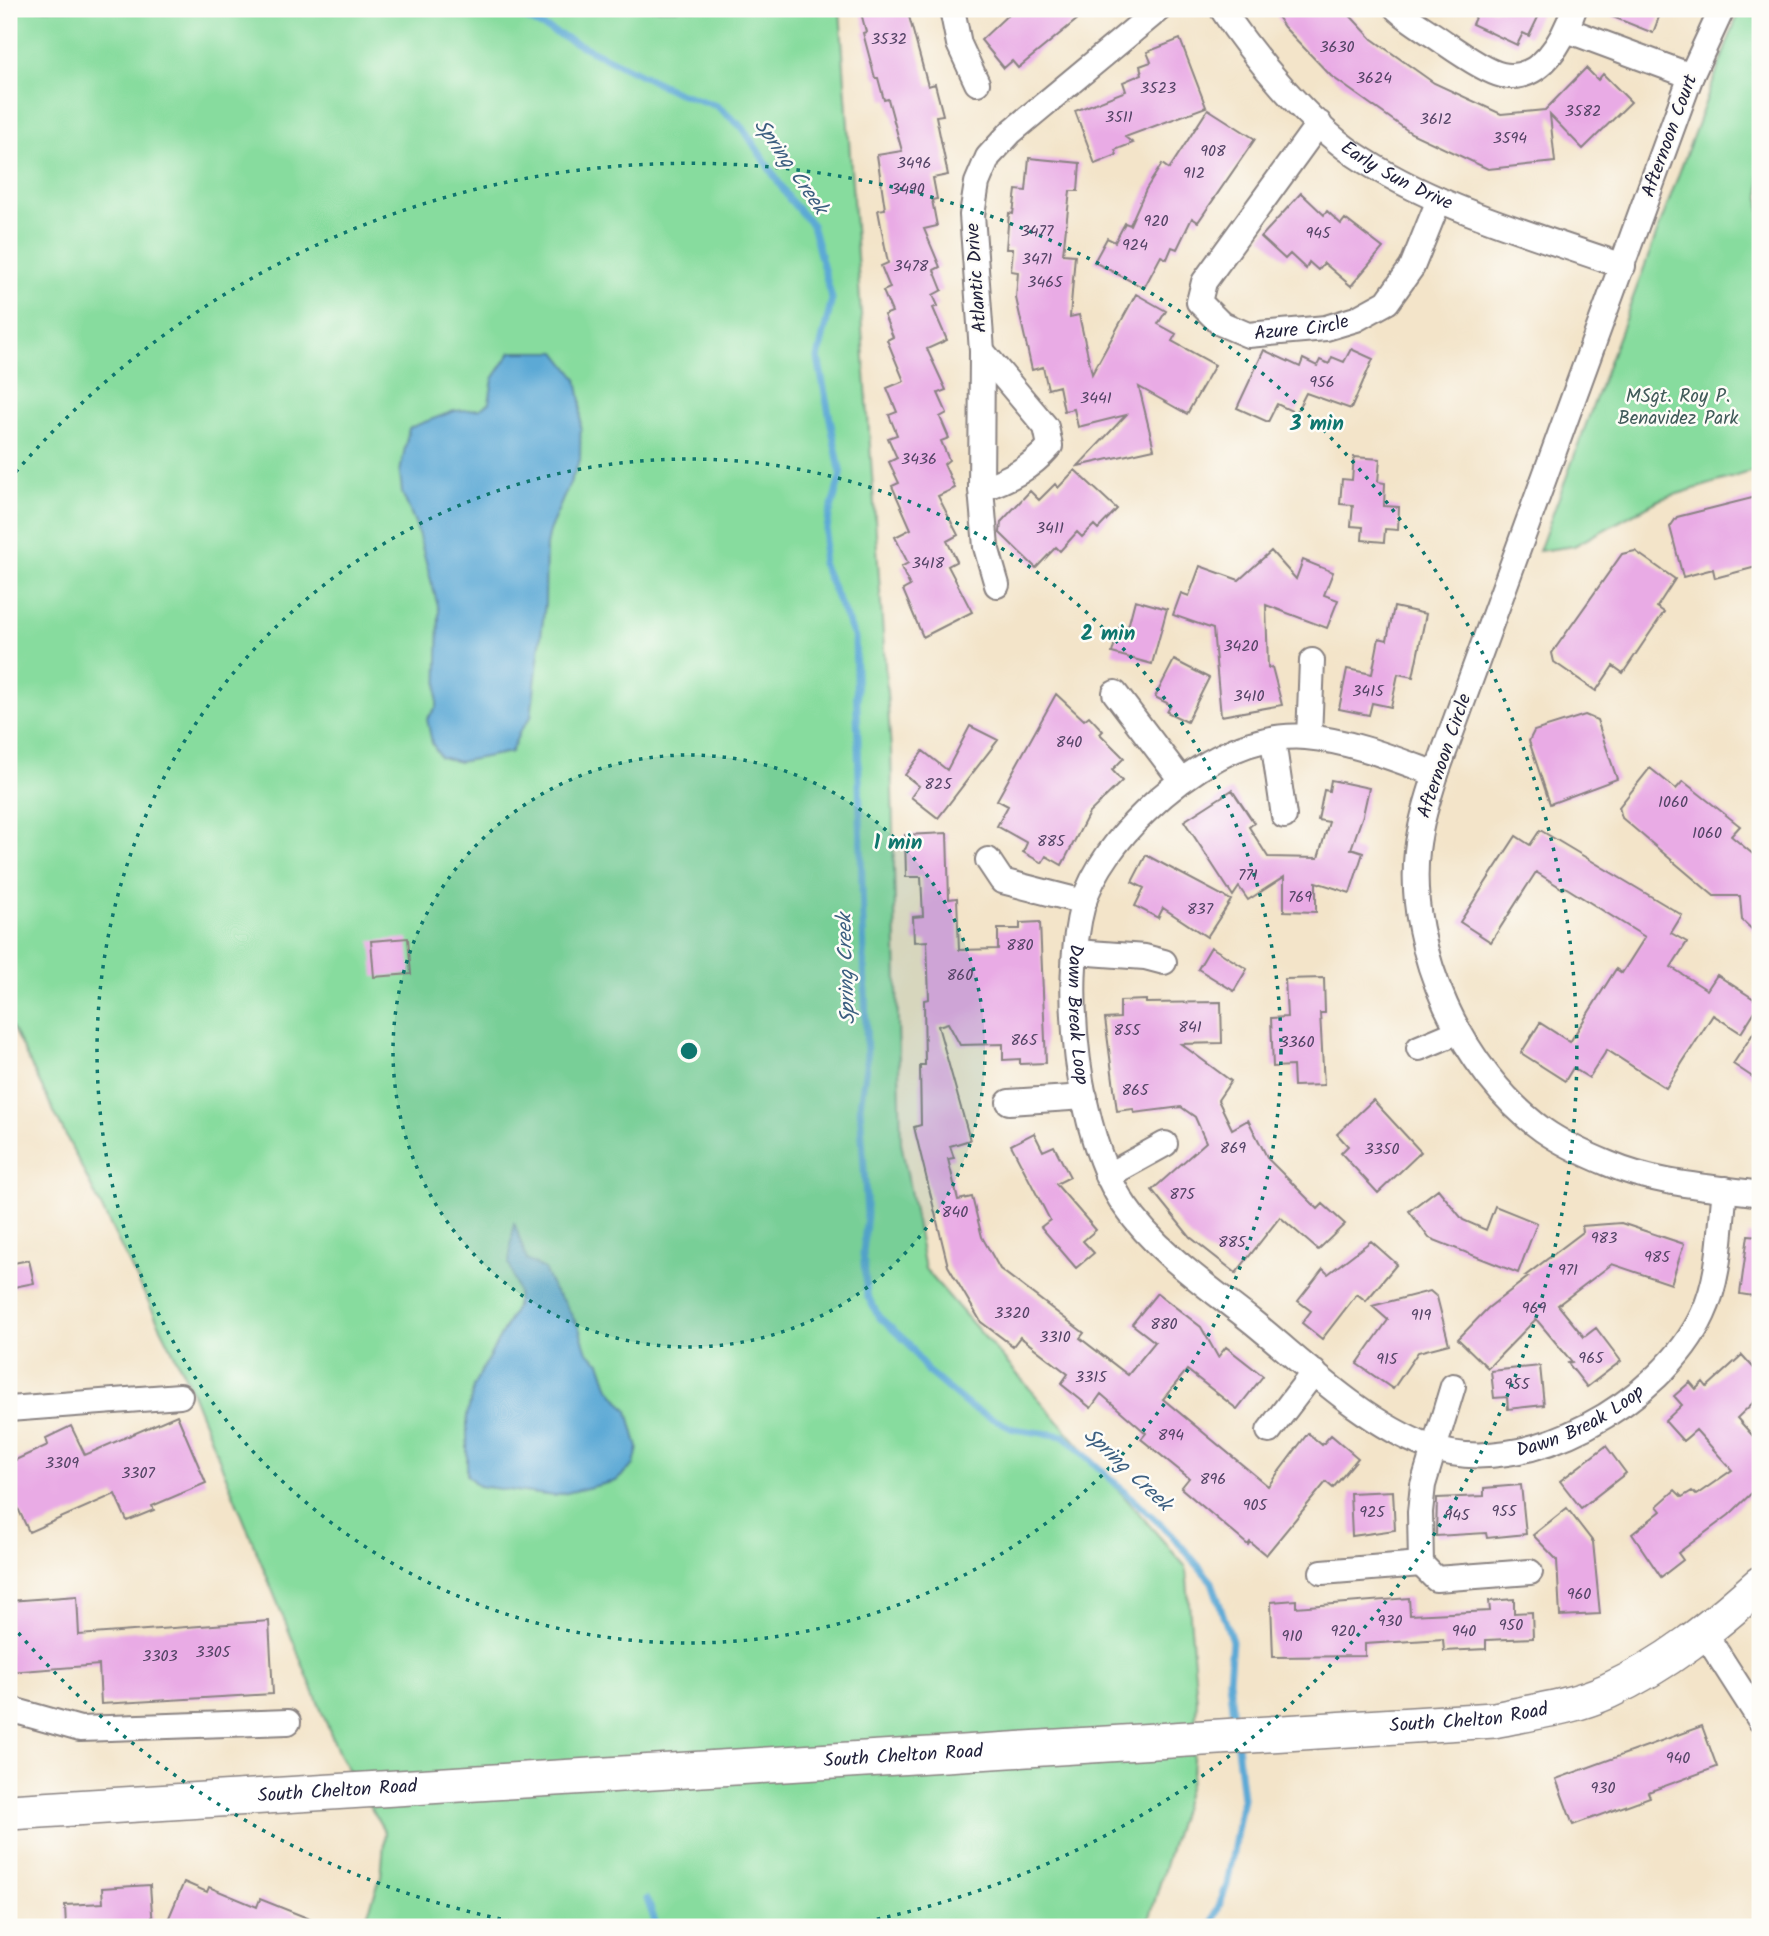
<svg xmlns="http://www.w3.org/2000/svg" width="1769" height="1936" font-family="Kalam,sans-serif">
<rect width="100%" height="100%" fill="#fdfcf7"/>
<filter id="ink" filterUnits="userSpaceOnUse"><feTurbulence type="fractalNoise" baseFrequency=".0143" numOctaves="2"/><feDisplacementMap in="SourceGraphic" scale="14" xChannelSelector="R" yChannelSelector="G"/><feConvolveMatrix kernelMatrix="1 2 1 2 8 2 1 2 1" color-interpolation-filters="sRGB"/></filter>
<filter id="wash" filterUnits="userSpaceOnUse"><feTurbulence type="fractalNoise" baseFrequency=".00686" numOctaves="4" result="noise"/><feDisplacementMap in="SourceGraphic" scale="28" xChannelSelector="R" yChannelSelector="G"/><feGaussianBlur stdDeviation="1.57" result="paint"/><feColorMatrix in="noise" values="0 0 0 0 0 0 0 0 0 0 0 0 0 0 0 0 0 1.4 0 .05"/><feComposite in="paint" operator="in"/></filter>
<g filter="url(#wash)">
<rect width="100%" height="100%" fill="#f3e4c9"/>
<path fill="#87dc9e" stroke="#547f6c" stroke-width="2" d="M 9,9 L 840,9 L 891,751 L 901,1142 L 925,1269 L 1186,1567 L 1197,1700 L 1192,1775 L 1147,1927 L 363,1927 L 381,1876 L 385,1832 L 339,1754 L 186,1378 L 9,1021 Z
M 1740,9 L 1760,9 L 1760,469 L 1661,499 L 1574,546 L 1539,551 Z"/>
<path fill="#5ba9d5" stroke="#3e6688" stroke-width="2" d="M 511,352 L 556,352 L 577,379 L 581,401 L 580,460 L 549,531 L 546,545 L 545,604 L 531,717 L 520,731 L 511,752 L 459,762 L 440,757 L 432,743 L 427,719 L 437,706 L 439,610 L 416,525 L 402,493 L 400,472 L 409,428 L 454,411 L 480,409 L 489,403 L 493,379 Z
M 514,1222 L 527,1260 L 544,1269 L 554,1291 L 565,1303 L 579,1328 L 587,1352 L 600,1362 L 609,1388 L 628,1411 L 638,1448 L 634,1465 L 616,1481 L 554,1496 L 478,1486 L 467,1475 L 467,1416 L 474,1385 L 516,1307 L 518,1293 L 509,1263 Z"/>
<g fill="none" stroke-linecap="round" stroke-linejoin="round">
<path stroke="#5ba9d5" stroke-width="7" d="M 507,9 L 676,92 L 717,106 L 743,128 L 790,200 L 812,225 L 832,299 L 818,358 L 841,475 L 829,516 L 822,563 L 855,638 L 867,1060 L 860,1106 L 867,1214 L 863,1253 L 867,1295 L 879,1317 L 908,1343 L 927,1371 L 970,1407 L 1013,1429 L 1064,1436 L 1171,1534 L 1212,1582 L 1232,1641 L 1229,1679 L 1234,1726
M 647,1899 L 657,1927
M 1211,1927 L 1227,1885 L 1243,1798 L 1237,1745"/>
</g>
<g id="blocks">
<path fill="#e9abe5" d="M 860,9 L 907,9 L 928,86 L 935,84 L 943,115 L 936,116 L 948,175 L 933,178 L 937,199 L 932,200 L 937,226 L 924,229 L 940,267 L 934,270 L 942,290 L 933,295 L 938,306 L 933,308 L 947,340 L 927,349 L 946,390 L 938,393 L 947,413 L 940,417 L 949,438 L 941,441 L 949,460 L 944,464 L 955,488 L 938,496 L 958,535 L 947,541 L 957,561 L 948,566 L 972,612 L 923,637 L 903,590 L 910,586 L 901,567 L 908,563 L 895,537 L 911,529 L 892,486 L 899,483 L 889,462 L 897,458 L 888,438 L 897,435 L 889,415 L 897,412 L 887,388 L 904,381 L 887,340 L 893,337 L 884,315 L 892,312 L 883,291 L 890,288 L 881,266 L 888,263 L 878,210 L 885,209 L 877,155 L 902,151 L 888,99 L 884,100 L 878,78 L 875,78 L 863,33 L 866,32 Z
M 1014,9 L 1090,9 L 1018,68 L 1012,61 L 1004,68 L 981,40 Z
M 1272,9 L 1344,9 L 1372,39 L 1434,83 L 1501,114 L 1545,110 L 1586,68 L 1598,80 L 1603,74 L 1631,102 L 1583,149 L 1550,115 L 1555,162 L 1488,169 L 1411,133 L 1331,76 L 1284,27 Z
M 1479,9 L 1542,9 L 1529,36 L 1523,33 L 1517,45 L 1472,24 Z
M 1593,9 L 1662,9 L 1653,33 Z
M 1180,39 L 1206,107 L 1125,137 L 1133,143 L 1115,150 L 1117,155 L 1095,164 L 1075,111 L 1126,91 L 1123,82 L 1142,74 L 1140,66 L 1151,62 L 1147,52 Z
M 1208,109 L 1255,139 L 1198,222 L 1192,218 L 1177,249 L 1172,247 L 1167,259 L 1161,256 L 1144,288 L 1094,262 L 1107,238 L 1115,242 L 1125,223 L 1130,225 L 1146,189 L 1162,164 L 1169,169 Z
M 1029,158 L 1080,163 L 1078,191 L 1070,191 L 1063,254 L 1075,255 L 1070,317 L 1079,315 L 1092,374 L 1136,294 L 1166,311 L 1158,324 L 1176,334 L 1172,341 L 1215,365 L 1187,414 L 1139,387 L 1154,449 L 1078,466 L 1126,415 L 1078,427 L 1074,409 L 1064,411 L 1059,386 L 1048,389 L 1043,367 L 1032,370 L 1016,298 L 1018,272 L 1011,271 L 1013,249 L 1006,249 L 1009,213 L 1013,214 L 1016,190 L 1026,191 Z
M 1301,193 L 1324,215 L 1327,211 L 1341,224 L 1345,219 L 1383,248 L 1351,286 L 1324,263 L 1318,270 L 1309,262 L 1306,269 L 1290,254 L 1285,259 L 1261,237 Z
M 1351,349 L 1373,359 L 1351,409 L 1306,393 L 1296,413 L 1277,404 L 1268,422 L 1237,408 L 1264,350 L 1300,367 L 1303,359 L 1317,366 L 1320,360 L 1329,364 L 1332,357 L 1344,362 Z
M 1354,457 L 1380,459 L 1378,482 L 1385,483 L 1384,506 L 1399,507 L 1398,530 L 1385,529 L 1384,542 L 1362,540 L 1363,527 L 1351,526 L 1353,505 L 1340,504 L 1342,479 L 1352,480 Z
M 1075,470 L 1117,509 L 1098,529 L 1094,525 L 1082,537 L 1077,532 L 1060,551 L 1056,547 L 1036,568 L 1000,533 L 1001,522 L 1030,491 L 1039,500 L 1055,484 L 1058,488 Z
M 1760,496 L 1760,566 L 1715,578 L 1713,569 L 1683,577 L 1670,527 L 1677,517 Z
M 1271,551 L 1296,579 L 1303,560 L 1333,572 L 1324,595 L 1338,600 L 1327,628 L 1266,605 L 1268,668 L 1272,667 L 1282,705 L 1221,716 L 1213,629 L 1173,615 L 1181,593 L 1189,596 L 1200,566 L 1239,580 Z
M 1635,551 L 1675,579 L 1657,607 L 1664,612 L 1623,673 L 1613,666 L 1596,691 L 1554,662 L 1552,653 L 1622,554 Z
M 1135,600 L 1167,609 L 1152,664 L 1112,653 L 1120,625 L 1128,627 Z
M 1394,607 L 1426,614 L 1413,677 L 1398,674 L 1391,707 L 1372,703 L 1369,715 L 1339,709 L 1347,669 L 1372,674 L 1379,638 L 1387,640 Z
M 1174,660 L 1209,678 L 1187,722 L 1167,712 L 1171,705 L 1155,697 Z
M 1056,694 L 1084,720 L 1089,716 L 1103,731 L 1100,734 L 1124,758 L 1112,770 L 1122,781 L 1089,813 L 1062,865 L 1046,856 L 1042,863 L 1023,852 L 1027,843 L 997,826 L 1008,806 L 997,800 Z
M 1585,715 L 1597,720 L 1617,779 L 1550,804 L 1529,741 L 1534,731 Z
M 970,726 L 998,740 L 938,818 L 911,797 L 919,786 L 905,775 L 923,751 L 947,770 Z
M 1650,768 L 1676,789 L 1683,781 L 1740,826 L 1731,836 L 1760,860 L 1760,937 L 1742,920 L 1740,896 L 1714,896 L 1622,818 L 1619,807 Z
M 1331,780 L 1369,788 L 1363,815 L 1351,849 L 1363,853 L 1350,893 L 1316,882 L 1316,912 L 1284,911 L 1284,877 L 1248,900 L 1239,887 L 1233,896 L 1184,821 L 1232,790 L 1254,823 L 1249,827 L 1268,857 L 1318,858 L 1329,822 L 1318,820 L 1324,790 L 1329,791 Z
M 1540,830 L 1682,915 L 1671,933 L 1687,942 L 1671,967 L 1707,990 L 1717,975 L 1760,1003 L 1741,1033 L 1713,1015 L 1666,1088 L 1607,1050 L 1589,1078 L 1573,1068 L 1565,1081 L 1521,1053 L 1540,1023 L 1570,1042 L 1616,969 L 1622,973 L 1645,937 L 1565,887 L 1563,889 L 1536,872 L 1491,942 L 1460,922 L 1516,836 L 1530,845 Z
M 947,833 L 949,899 L 957,898 L 959,950 L 998,949 L 998,929 L 1020,929 L 1020,923 L 1040,922 L 1046,1063 L 1020,1064 L 1020,1059 L 1003,1060 L 1003,1044 L 960,1045 L 948,1023 L 938,1026 L 970,1140 L 950,1146 L 954,1158 L 948,1159 L 958,1200 L 972,1197 L 982,1237 L 1000,1269 L 1084,1333 L 1080,1338 L 1128,1375 L 1155,1342 L 1132,1324 L 1157,1293 L 1201,1327 L 1218,1357 L 1226,1347 L 1263,1376 L 1237,1409 L 1187,1370 L 1163,1399 L 1268,1486 L 1308,1433 L 1322,1445 L 1331,1435 L 1358,1458 L 1333,1488 L 1326,1482 L 1266,1555 L 1250,1542 L 1248,1545 L 1181,1488 L 1189,1478 L 1141,1439 L 1146,1433 L 1101,1394 L 1091,1408 L 1061,1384 L 1068,1374 L 1020,1337 L 1013,1346 L 981,1322 L 948,1266 L 914,1127 L 921,1125 L 920,1065 L 925,1065 L 924,1000 L 929,999 L 927,941 L 914,942 L 913,917 L 923,916 L 921,877 L 906,877 L 905,835 Z
M 1146,855 L 1231,900 L 1207,937 L 1163,908 L 1158,918 L 1135,906 L 1144,888 L 1132,882 Z
M 408,938 L 411,974 L 374,977 L 371,941 Z
M 1211,947 L 1247,969 L 1234,991 L 1198,969 Z
M 1324,978 L 1325,1013 L 1320,1013 L 1324,1085 L 1294,1086 L 1293,1066 L 1273,1067 L 1271,1018 L 1287,1017 L 1285,979 Z
M 1146,1000 L 1146,1003 L 1221,1002 L 1222,1043 L 1181,1044 L 1231,1081 L 1218,1100 L 1232,1129 L 1248,1120 L 1268,1159 L 1318,1209 L 1323,1204 L 1345,1224 L 1318,1250 L 1280,1217 L 1236,1273 L 1190,1237 L 1152,1190 L 1206,1142 L 1195,1117 L 1181,1107 L 1134,1113 L 1133,1109 L 1117,1111 L 1105,1019 L 1120,1018 L 1120,1001 Z
M 1760,1023 L 1760,1082 L 1733,1064 Z
M 1373,1100 L 1421,1152 L 1378,1193 L 1341,1153 L 1348,1146 L 1337,1134 Z
M 1034,1133 L 1043,1151 L 1054,1146 L 1070,1177 L 1056,1184 L 1096,1230 L 1083,1241 L 1094,1253 L 1076,1268 L 1041,1227 L 1050,1220 L 1011,1145 Z
M 1438,1189 L 1463,1220 L 1486,1230 L 1495,1206 L 1537,1223 L 1518,1273 L 1429,1238 L 1409,1211 Z
M 1621,1223 L 1684,1244 L 1671,1284 L 1612,1264 L 1558,1305 L 1584,1337 L 1596,1328 L 1621,1361 L 1587,1387 L 1568,1363 L 1572,1362 L 1536,1319 L 1488,1368 L 1458,1339 L 1488,1308 L 1528,1277 L 1525,1276 L 1583,1232 L 1582,1226 Z
M 1748,1235 L 1760,1236 L 1760,1297 L 1740,1294 Z
M 1371,1241 L 1397,1264 L 1366,1301 L 1357,1294 L 1322,1339 L 1302,1323 L 1311,1311 L 1298,1301 L 1323,1269 L 1328,1274 Z
M 29,1260 L 34,1283 L 9,1288 L 9,1264 Z
M 1430,1291 L 1437,1297 L 1449,1344 L 1418,1352 L 1393,1389 L 1357,1364 L 1388,1320 L 1372,1306 Z
M 1742,1355 L 1760,1375 L 1760,1396 L 1737,1418 L 1760,1444 L 1760,1485 L 1729,1515 L 1678,1553 L 1683,1560 L 1661,1577 L 1632,1534 L 1661,1511 L 1657,1506 L 1675,1490 L 1682,1497 L 1692,1491 L 1696,1495 L 1732,1470 L 1696,1430 L 1683,1441 L 1665,1421 L 1682,1405 L 1674,1396 L 1690,1382 L 1696,1389 L 1703,1382 L 1707,1387 Z
M 1540,1366 L 1544,1405 L 1508,1409 L 1507,1397 L 1494,1398 L 1491,1371 Z
M 177,1415 L 206,1483 L 152,1506 L 154,1510 L 127,1521 L 115,1494 L 29,1532 L 9,1489 L 9,1463 L 48,1445 L 46,1438 L 71,1426 L 85,1455 Z
M 1606,1446 L 1626,1473 L 1581,1508 L 1560,1481 Z
M 1521,1485 L 1526,1534 L 1487,1538 L 1486,1533 L 1436,1536 L 1437,1498 L 1484,1496 L 1484,1488 Z
M 1393,1491 L 1395,1530 L 1352,1536 L 1350,1493 Z
M 1567,1508 L 1593,1542 L 1600,1614 L 1560,1616 L 1557,1560 L 1533,1535 Z
M 77,1596 L 79,1635 L 269,1621 L 273,1694 L 101,1704 L 99,1665 L 9,1672 L 9,1601 Z
M 1409,1598 L 1410,1615 L 1490,1611 L 1489,1601 L 1514,1599 L 1514,1613 L 1532,1612 L 1533,1638 L 1486,1640 L 1486,1649 L 1444,1651 L 1443,1639 L 1365,1644 L 1365,1656 L 1273,1657 L 1271,1602 L 1296,1600 L 1296,1607 Z
M 1702,1726 L 1717,1767 L 1648,1792 L 1650,1797 L 1573,1825 L 1556,1779 Z
M 184,1882 L 207,1892 L 209,1887 L 257,1907 L 260,1899 L 330,1927 L 165,1927 Z
M 150,1885 L 153,1927 L 66,1927 L 65,1905 L 103,1903 L 102,1888 Z"/>
</g>
</g>
<g filter="url(#ink)">
<use href="#blocks" fill-opacity="0" stroke="#8a8382" stroke-width="2"/>
<g fill="none" stroke-linecap="round" stroke-linejoin="round">
<defs>
<g id="minor">
<path d="M 952,9 L 959,44 L 977,83"/>
<path id="s1" d="M 1222,9 C 1251,54 1309,123 1354,154 C 1434,208 1533,234 1623,266"/>
<path d="M 1397,9 C 1411,22 1430,32 1445,43 C 1458,52 1487,72 1502,75 C 1541,83 1564,39 1574,9"/>
<path d="M 1722,9 L 1691,76 L 1436,774 C 1428,799 1420,824 1417,851 C 1406,950 1463,1072 1543,1130 C 1563,1144 1587,1155 1609,1164 C 1655,1184 1711,1187 1760,1194"/>
<path d="M 1567,30 L 1691,76"/>
<path id="s2" d="M 1319,123 L 1204,282 L 1199,302 L 1220,323 L 1248,335 L 1326,328 L 1356,319 L 1387,302 L 1412,267 L 1439,200"/>
<path d="M 981,489 C 1009,479 1030,469 1050,446 L 1046,427 L 982,351"/>
<path d="M 997,585 L 986,547 L 981,489 L 982,351 L 972,215 L 977,183 L 988,157 L 1011,132 L 1159,9"/>
<path d="M 1115,693 L 1181,780"/>
<path d="M 1309,737 L 1312,661"/>
<path d="M 1273,740 L 1284,816"/>
<path id="s3" d="M 1436,774 C 1395,759 1351,741 1306,737 C 1245,732 1186,772 1145,812 C 1120,836 1093,870 1083,904 C 1061,984 1077,1137 1125,1206 C 1157,1253 1209,1287 1254,1323 C 1308,1367 1363,1422 1429,1447 C 1524,1482 1663,1401 1703,1314 C 1721,1276 1720,1230 1725,1189"/>
<path d="M 988,860 L 1002,881 L 1084,902"/>
<path d="M 1076,952 L 1145,957 L 1164,962"/>
<path d="M 1419,1048 L 1457,1032"/>
<path d="M 1009,1102 L 1085,1097"/>
<path d="M 1107,1176 L 1165,1144"/>
<path d="M 1453,1386 L 1423,1485 L 1420,1512 L 1421,1564 L 1436,1579 L 1530,1572"/>
<path d="M 9,1409 L 180,1396"/>
<path d="M 1269,1431 L 1314,1372"/>
<path d="M 1322,1572 L 1421,1564"/>
<path d="M 1705,1634 L 1760,1720"/>
<path d="M 9,1709 L 80,1729 L 288,1722"/>
</g>
<g id="secondary">
<path id="s4" d="M 9,1812 L 1494,1720 C 1532,1712 1573,1707 1608,1691 C 1667,1664 1712,1627 1760,1584"/>
</g>
</defs>
<use href="#minor" stroke="#8a8382" stroke-width="28"/>
<use href="#secondary" stroke="#8a8382" stroke-width="38"/>
<use href="#minor" stroke="#fff" stroke-width="24"/>
<use href="#secondary" stroke="#fff" stroke-width="35"/>
</g>
</g>
<circle cx="689" cy="1051" r="296" fill="#0f766e" fill-opacity=".12"/>
<g fill="none" stroke="#0f766e" stroke-width="3.5" stroke-dasharray="3.5 7">
<circle cx="689" cy="1051" r="296"/>
<circle cx="689" cy="1051" r="592"/>
<path d="M542 1927A888 888 0 0 1 9 1622M9 480A888 888 0 1 1 836 1927"/>
</g>
<g text-anchor="middle" dominant-baseline="central" stroke-width="5" stroke-linejoin="round" paint-order="stroke">
<g font-size="16" fill="#544466">
<text x="889" y="39">3532</text>
<text x="1337" y="47">3630</text>
<text x="1374" y="78">3624</text>
<text x="1158" y="88">3523</text>
<text x="1583" y="111">3582</text>
<text x="1119" y="117">3511</text>
<text x="1436" y="119">3612</text>
<text x="1510" y="138">3594</text>
<text x="1213" y="151">908</text>
<text x="914" y="163">3496</text>
<text x="1194" y="173">912</text>
<text x="908" y="189">3490</text>
<text x="1156" y="221">920</text>
<text x="1037" y="231">3477</text>
<text x="1318" y="233">945</text>
<text x="1135" y="245">924</text>
<text x="1037" y="259">3471</text>
<text x="911" y="266">3478</text>
<text x="1045" y="282">3465</text>
<text x="1322" y="382">956</text>
<text x="1096" y="398">3441</text>
<text x="919" y="459">3436</text>
<text x="1050" y="528">3411</text>
<text x="928" y="563">3418</text>
<text x="1241" y="646">3420</text>
<text x="1368" y="691">3415</text>
<text x="1249" y="696">3410</text>
<text x="1069" y="742">840</text>
<text x="938" y="784">825</text>
<text x="1673" y="802">1060</text>
<text x="1707" y="833">1060</text>
<text x="1051" y="841">885</text>
<text x="1248" y="875">771</text>
<text x="1300" y="897">769</text>
<text x="1200" y="909">837</text>
<text x="1020" y="945">880</text>
<text x="960" y="975">860</text>
<text x="1190" y="1027">841</text>
<text x="1127" y="1030">855</text>
<text x="1024" y="1040">865</text>
<text x="1297" y="1042">3360</text>
<text x="1135" y="1090">865</text>
<text x="1233" y="1148">869</text>
<text x="1382" y="1149">3350</text>
<text x="1182" y="1194">875</text>
<text x="955" y="1212">840</text>
<text x="1604" y="1238">983</text>
<text x="1232" y="1242">885</text>
<text x="1657" y="1257">985</text>
<text x="1568" y="1270">971</text>
<text x="1534" y="1308">969</text>
<text x="1012" y="1313">3320</text>
<text x="1421" y="1315">919</text>
<text x="1164" y="1324">880</text>
<text x="1055" y="1337">3310</text>
<text x="1591" y="1358">965</text>
<text x="1387" y="1359">915</text>
<text x="1091" y="1377">3315</text>
<text x="1517" y="1384">955</text>
<text x="1171" y="1435">894</text>
<text x="62" y="1463">3309</text>
<text x="138" y="1473">3307</text>
<text x="1213" y="1479">896</text>
<text x="1255" y="1505">905</text>
<text x="1504" y="1511">955</text>
<text x="1372" y="1512">925</text>
<text x="1457" y="1515">945</text>
<text x="1579" y="1594">960</text>
<text x="1390" y="1621">930</text>
<text x="1511" y="1625">950</text>
<text x="1343" y="1631">920</text>
<text x="1464" y="1631">940</text>
<text x="1292" y="1636">910</text>
<text x="213" y="1652">3305</text>
<text x="160" y="1656">3303</text>
<text x="1678" y="1758">940</text>
<text x="1603" y="1788">930</text>
</g>
<g font-size="19" fill="#22223b" stroke="#fdfcf7">
<text transform="translate(1670 136) rotate(-70)">Afternoon Court</text>
<text stroke="none"><textPath href="#s1" startOffset="245">Early Sun Drive</textPath></text>
<text transform="translate(977 278) rotate(-94)">Atlantic Drive</text>
<text stroke="none"><textPath href="#s2" startOffset="331">Azure Circle</textPath></text>
<text transform="translate(1445 756) rotate(-71)">Afternoon Circle</text>
<text stroke="none"><textPath href="#s3" startOffset="542">Dawn Break Loop</textPath></text>
<text stroke="none"><textPath href="#s3" startOffset="1292">Dawn Break Loop</textPath></text>
<text stroke="none"><textPath href="#s4" startOffset="1463">South Chelton Road</textPath></text>
<text stroke="none"><textPath href="#s4" startOffset="896">South Chelton Road</textPath></text>
<text stroke="none"><textPath href="#s4" startOffset="329">South Chelton Road</textPath></text>
</g>
<g font-size="19" fill="#405a59" stroke="#fdfcf7">
<text x="1678" y="397">MSgt. Roy P.<tspan x="1678" dy="22">Benavidez Park</tspan></text>
</g>
<g font-size="21" font-style="italic" fill="#3c5f80" stroke="#fdfcf7">
<text transform="translate(790 167) rotate(55)">Spring Creek</text>
<text transform="translate(847 969) rotate(-92)">Spring Creek</text>
<text transform="translate(1127 1470) rotate(43)">Spring Creek</text>
</g>
</g>
<circle cx="689" cy="1051" r="10" fill="#0f766e" stroke="#fdfcf7" stroke-width="3.5"/>
<g font-size="21" text-anchor="middle" font-weight="bold" fill="#0f766e" stroke="#fdfcf7" stroke-width="5" stroke-linejoin="round" paint-order="stroke">
<text x="1317" y="430">3 min</text>
<text x="1108" y="640">2 min</text>
<text x="898" y="849">1 min</text>
</g>
<rect width="1769" height="1936" fill="none" stroke="#fdfcf7" stroke-width="35"/>
</svg>
